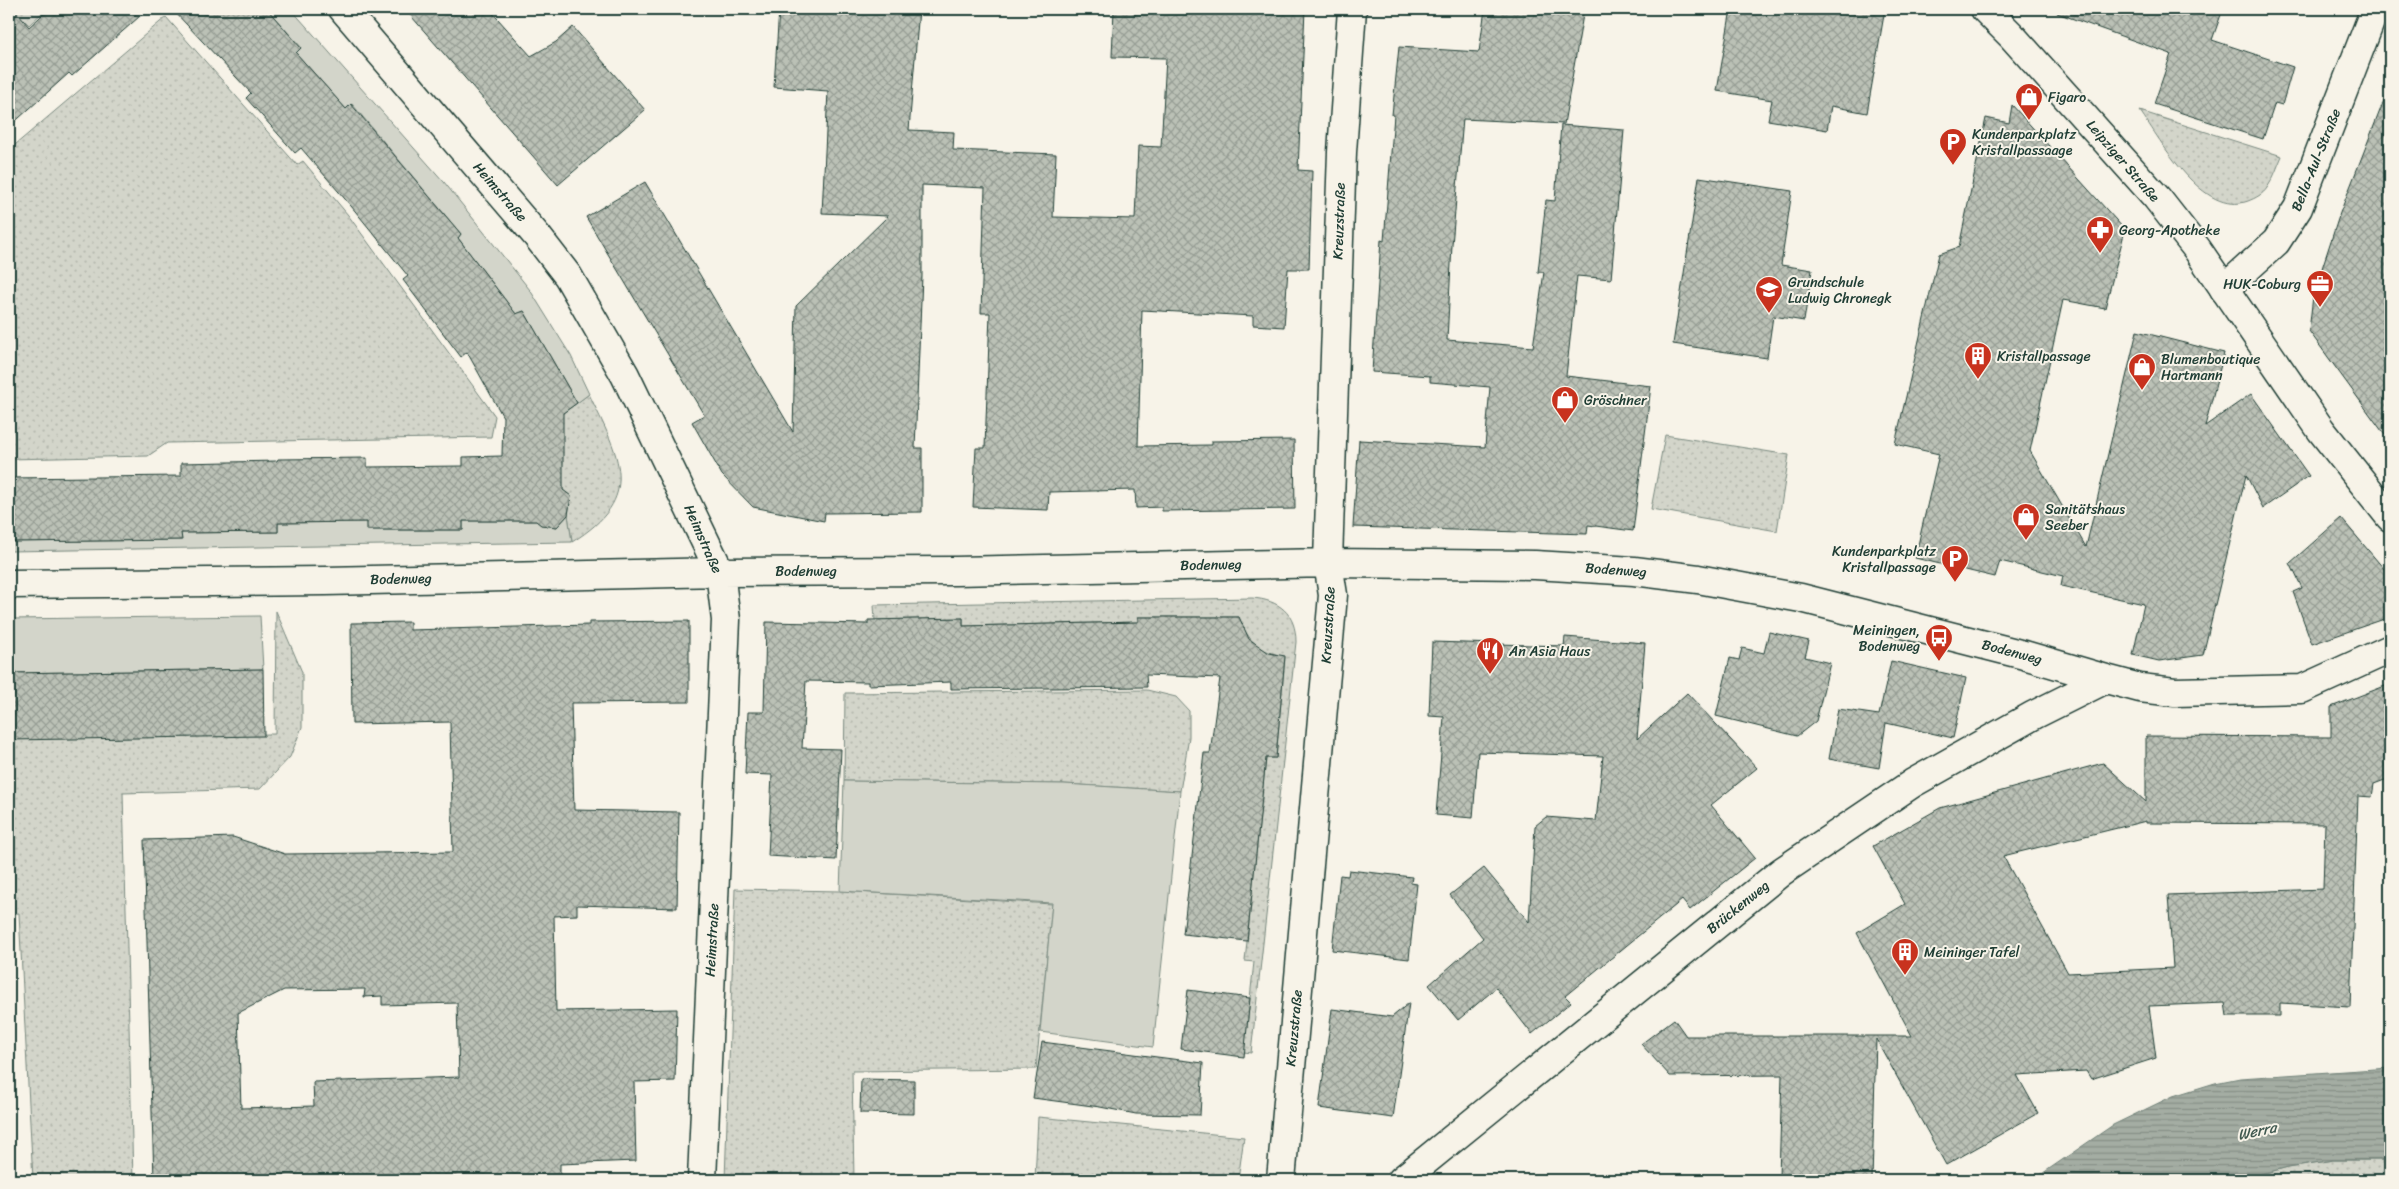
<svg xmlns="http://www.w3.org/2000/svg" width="2399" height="1189" font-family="Sriracha,sans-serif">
<defs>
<pattern id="grass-dots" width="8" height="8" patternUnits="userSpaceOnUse" patternTransform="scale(1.25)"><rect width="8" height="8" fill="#d3d5ca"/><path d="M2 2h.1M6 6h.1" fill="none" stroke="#b5b8ae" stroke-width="1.8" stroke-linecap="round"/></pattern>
<pattern id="water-rules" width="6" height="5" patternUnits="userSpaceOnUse" patternTransform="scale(1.25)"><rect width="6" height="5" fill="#a4ada3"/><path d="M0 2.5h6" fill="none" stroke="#858e86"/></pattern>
<pattern id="building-cross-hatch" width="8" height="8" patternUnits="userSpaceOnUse" patternTransform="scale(1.25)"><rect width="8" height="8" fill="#bbc1b6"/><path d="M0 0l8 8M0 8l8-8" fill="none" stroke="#979e95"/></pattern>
</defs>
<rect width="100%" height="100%" fill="#f7f3e8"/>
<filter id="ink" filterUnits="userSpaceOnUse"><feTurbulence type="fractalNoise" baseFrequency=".02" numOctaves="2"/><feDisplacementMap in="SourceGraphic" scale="10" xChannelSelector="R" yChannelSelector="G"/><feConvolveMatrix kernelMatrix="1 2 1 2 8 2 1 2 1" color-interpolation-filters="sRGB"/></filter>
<g filter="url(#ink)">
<path fill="url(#grass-dots)" stroke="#79897f" d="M 9,9 L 46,9 L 29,25 L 24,20 L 9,33 Z
M 166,17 L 297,165 L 303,161 L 348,215 L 495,416 L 491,437 L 167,443 L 148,456 L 9,459 L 9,150 Z
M 2140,111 L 2282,156 C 2277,167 2274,178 2267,188 C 2263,194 2256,198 2248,201 C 2203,218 2162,142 2140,111 Z
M 589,394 C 619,457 645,497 572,542 L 568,515 L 571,496 L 563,490 L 558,417 Z
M 1665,435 L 1789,455 L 1777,531 L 1651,509 Z
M 1252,598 C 1279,600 1296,613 1296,642 L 1251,1053 L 1244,1052 L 1254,962 L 1245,961 L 1266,758 L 1276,758 L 1285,657 C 1258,650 1249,643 1239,617 L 1138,617 L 1138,622 L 963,626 L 963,618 L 875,620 L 874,605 Z
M 276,611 L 302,672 L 302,727 L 290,757 L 260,789 L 123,793 L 133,1180 L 33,1180 L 19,913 L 9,914 L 9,737 L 275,734 Z
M 1147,690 L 1176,697 L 1189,711 L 1189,737 L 1180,791 L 1064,784 L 844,781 L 845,693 Z
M 735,889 L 840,891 L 1052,904 L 1036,1069 L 852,1071 L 854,1180 L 725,1180 Z
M 1038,1117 L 1244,1137 L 1238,1180 L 1035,1180 Z
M 2333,1160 L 2390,1160 L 2390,1180 L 2239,1180 L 2288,1167 Z"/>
<path fill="#d3d5ca" stroke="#79897f" d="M 267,9 L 291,9 L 444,182 L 530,290 L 571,356 L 589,394 L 577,403 L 524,311 L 516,314 L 458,238 L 461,234 L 352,104 L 346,109 L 296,53 L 301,47 Z
M 568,515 L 572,542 L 9,551 L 9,542 L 181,540 L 181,533 L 278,532 L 278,523 L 367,522 L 368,530 L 463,530 L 463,521 L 536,521 L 541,525 L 557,527 Z
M 260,616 L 263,669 L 9,673 L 9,619 Z
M 844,781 L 1064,784 L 1180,791 L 1153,1047 L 1040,1032 L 1052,903 L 840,891 Z"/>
<path fill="url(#water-rules)" stroke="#6f8077" d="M 2390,1068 L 2390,1160 L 2333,1160 L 2288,1167 L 2239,1180 L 2033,1180 L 2113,1125 L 2173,1096 L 2215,1083 L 2240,1078 Z"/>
<path fill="url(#building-cross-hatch)" stroke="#1f3d34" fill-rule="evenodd" d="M 9,9 L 14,9 L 29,27 L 49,9 L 148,9 L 72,76 L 69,73 L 9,127 Z
M 172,9 L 267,9 L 301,48 L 296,53 L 346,109 L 351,104 L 461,234 L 458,238 L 516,314 L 524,311 L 577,403 L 563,413 L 563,490 L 571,496 L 568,515 L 557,527 L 541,525 L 536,521 L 463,521 L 463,530 L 367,530 L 367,522 L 278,523 L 278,532 L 181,533 L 182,540 L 9,542 L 9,478 L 181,476 L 181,463 L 277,461 L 278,459 L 367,458 L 367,467 L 463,466 L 463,457 L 502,456 L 503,417 L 467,352 L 461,357 L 403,280 L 408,276 L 351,206 L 301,148 L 295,153 L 246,98 L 251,93 Z
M 405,9 L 489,9 L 531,56 L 556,42 L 573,27 L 645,110 L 558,185 Z
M 779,9 L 919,9 L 909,130 L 954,132 L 953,150 L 1056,154 L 1053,217 L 1135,219 L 1138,146 L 1161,147 L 1166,58 L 1112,57 L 1114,9 L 1305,9 L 1298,170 L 1312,171 L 1309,269 L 1288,269 L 1284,327 L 1253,325 L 1253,316 L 1142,310 L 1138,446 L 1212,445 L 1212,441 L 1294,440 L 1295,509 L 1162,511 L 1162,507 L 1136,508 L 1135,490 L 1049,492 L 1048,510 L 973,507 L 976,448 L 985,448 L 990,313 L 981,313 L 985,188 L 922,185 L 922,276 L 915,448 L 922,448 L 922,512 L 825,513 L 824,521 L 753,507 L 722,475 L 692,422 L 704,415 L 586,217 L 645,182 L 793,432 L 796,306 L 888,216 L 822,213 L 828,91 L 774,87 Z
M 1485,9 L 1584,9 L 1564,124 L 1463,119 L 1452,245 L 1447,340 L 1533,347 L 1544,272 L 1538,272 L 1546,200 L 1555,201 L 1561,125 L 1624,130 L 1611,279 L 1577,276 L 1566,376 L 1651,386 L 1633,531 L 1588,525 L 1587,534 L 1353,527 L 1359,440 L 1485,447 L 1490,387 L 1430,382 L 1430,376 L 1372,372 L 1381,240 L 1384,241 L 1394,115 L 1392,115 L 1399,47 L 1479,52 Z
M 1731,9 L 1885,9 L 1867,113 L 1831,106 L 1827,130 L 1768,120 L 1772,100 L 1717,91 Z
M 2058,9 L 2223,9 L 2212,40 L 2293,67 L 2282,105 L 2275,103 L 2263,139 L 2154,104 L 2171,54 L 2057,13 Z
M 2388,90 L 2390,91 L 2390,442 L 2309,331 L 2313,296 L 2340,213 Z
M 2012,105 L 2125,230 L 2105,308 L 2063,300 L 2030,451 L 2086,547 L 2137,331 L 2224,353 L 2205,426 L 2251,394 L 2309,476 L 2263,508 L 2246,475 L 2203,655 L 2159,661 L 2133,655 L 2144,604 L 2061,586 L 2063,576 L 2000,561 L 1995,577 L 1915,558 L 1939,454 L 1895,444 L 1939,254 L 1959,247 L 1986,118 L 2009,123 Z
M 1699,177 L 1792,191 L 1781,265 L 1812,270 L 1804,321 L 1773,316 L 1767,358 L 1673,344 Z
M 2341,518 L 2390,576 L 2390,617 L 2312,644 L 2293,592 L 2302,588 L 2290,563 Z
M 1138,617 L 1239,617 L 1249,639 L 1269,653 L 1285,656 L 1276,758 L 1266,758 L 1247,941 L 1183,934 L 1204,753 L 1210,753 L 1220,678 L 1146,675 L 1147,687 L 951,689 L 951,682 L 868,685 L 868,682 L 806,681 L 802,748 L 841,749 L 836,860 L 768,856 L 772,775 L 745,774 L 748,712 L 764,712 L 766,622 L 868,624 L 868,620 L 963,618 L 963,626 L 1138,622 Z
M 689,621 L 689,702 L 571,703 L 574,810 L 679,812 L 677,908 L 577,905 L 577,915 L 554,916 L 556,1011 L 677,1009 L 675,1081 L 634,1082 L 636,1161 L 560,1164 L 560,1180 L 154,1180 L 144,840 L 233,837 L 285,854 L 453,852 L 450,722 L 352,724 L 351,623 L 410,622 L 410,630 L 589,625 L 589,622 ZM 365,989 L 364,997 L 382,996 L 382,1005 L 457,1003 L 459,1077 L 313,1082 L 314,1106 L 241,1108 L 238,1013 L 284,990 Z
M 1769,632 L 1809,641 L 1805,657 L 1830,663 L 1816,721 L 1797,736 L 1716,716 L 1730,658 L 1739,660 L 1742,648 L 1764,653 Z
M 1565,637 L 1645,643 L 1637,739 L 1687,693 L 1757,768 L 1711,805 L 1755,858 L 1690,910 L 1682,900 L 1565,996 L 1571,1002 L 1532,1034 L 1496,988 L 1458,1020 L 1429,985 L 1483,938 L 1450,895 L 1484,868 L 1529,922 L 1535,826 L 1546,817 L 1596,821 L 1603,756 L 1478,752 L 1473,818 L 1436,815 L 1444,717 L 1429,716 L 1432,642 L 1564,646 Z
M 1891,661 L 1966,678 L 1953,738 L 1886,723 L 1879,768 L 1829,759 L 1838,709 L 1879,715 Z
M 263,669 L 264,736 L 9,740 L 9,673 Z
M 2390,684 L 2390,778 L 2374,784 L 2372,797 L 2358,796 L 2350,1007 L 2280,1003 L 2280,1016 L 2227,1016 L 2225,1003 L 2149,1006 L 2156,1058 L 2091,1079 L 2086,1071 L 2017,1075 L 2038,1113 L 1946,1165 L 1876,1039 L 1872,1180 L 1811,1180 L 1811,1178 L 1779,1177 L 1782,1075 L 1670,1076 L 1641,1044 L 1674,1019 L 1686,1036 L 1912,1036 L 1857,933 L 1905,904 L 1873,846 L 1940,808 L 2103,763 L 2146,802 L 2146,736 L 2331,737 L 2331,707 ZM 2146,821 L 2146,823 L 2325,824 L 2323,889 L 2168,895 L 2173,968 L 2068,973 L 2003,856 Z
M 1349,870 L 1412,877 L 1411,883 L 1417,884 L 1409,959 L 1332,950 L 1340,875 L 1348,876 Z
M 1188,990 L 1250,998 L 1244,1057 L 1181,1049 Z
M 1409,1003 L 1393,1118 L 1319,1108 L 1332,1009 L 1392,1017 Z
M 1042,1042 L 1203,1063 L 1200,1115 L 1136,1114 L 1100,1107 L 1033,1098 Z
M 861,1079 L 914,1080 L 914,1114 L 860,1113 Z"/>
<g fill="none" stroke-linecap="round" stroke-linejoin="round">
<defs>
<path id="minor" d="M 343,9 L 537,236 L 568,276 L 625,375 L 720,572 L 726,620 L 702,1180
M 2224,289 L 2276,242 L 2298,208 L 2375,9
M 9,584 L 326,581 L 720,572 L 956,571 L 1328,563 L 1535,565 L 1634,571 L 1698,579 L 1801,598 L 2024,655 L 2106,679 L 2140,688 L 2175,692 L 2302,689 L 2390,649
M 1281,1180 L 1333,595 L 1328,563 L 1329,530 L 1342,152 L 1352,9
M 1402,1180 L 1781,872 L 1913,783 L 2034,715 L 2106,679"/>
<path id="major" d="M 1985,9 L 2011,35 L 2157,198 L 2197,249 L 2321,430 L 2390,517"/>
</defs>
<use href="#minor" stroke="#1f3d34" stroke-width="31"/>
<use href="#major" stroke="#1f3d34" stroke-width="31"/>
<use href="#minor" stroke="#f7f3e8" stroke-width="28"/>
<use href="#major" stroke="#f7f3e8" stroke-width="28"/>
</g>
</g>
<defs>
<symbol id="shop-pin" viewBox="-11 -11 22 30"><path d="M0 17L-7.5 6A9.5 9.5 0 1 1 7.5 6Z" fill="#c8321e" stroke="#f7f3e8"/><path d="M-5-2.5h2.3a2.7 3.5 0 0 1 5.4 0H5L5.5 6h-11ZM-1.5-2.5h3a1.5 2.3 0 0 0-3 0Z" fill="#fff"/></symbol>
<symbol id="parking-pin" viewBox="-11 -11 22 30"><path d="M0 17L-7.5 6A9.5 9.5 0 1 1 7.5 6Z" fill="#c8321e" stroke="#f7f3e8"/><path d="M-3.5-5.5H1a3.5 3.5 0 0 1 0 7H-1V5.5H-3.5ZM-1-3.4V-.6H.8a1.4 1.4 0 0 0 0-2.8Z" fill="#fff"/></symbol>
<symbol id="pharmacy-pin" viewBox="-11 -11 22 30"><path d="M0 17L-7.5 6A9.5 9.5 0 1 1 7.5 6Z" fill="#c8321e" stroke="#f7f3e8"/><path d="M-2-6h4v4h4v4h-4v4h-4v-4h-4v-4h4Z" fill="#fff"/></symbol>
<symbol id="office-pin" viewBox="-11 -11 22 30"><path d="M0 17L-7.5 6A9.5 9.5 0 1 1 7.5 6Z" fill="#c8321e" stroke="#f7f3e8"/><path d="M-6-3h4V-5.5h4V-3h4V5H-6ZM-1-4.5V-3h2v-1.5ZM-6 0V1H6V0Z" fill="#fff"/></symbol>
<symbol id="school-pin" viewBox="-11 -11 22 30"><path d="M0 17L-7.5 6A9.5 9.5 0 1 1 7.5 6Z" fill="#c8321e" stroke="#f7f3e8"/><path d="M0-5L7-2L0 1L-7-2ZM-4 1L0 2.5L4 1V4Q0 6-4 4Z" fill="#fff"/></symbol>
<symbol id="building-pin" viewBox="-11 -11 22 30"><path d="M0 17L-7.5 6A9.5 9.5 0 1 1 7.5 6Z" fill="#c8321e" stroke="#f7f3e8"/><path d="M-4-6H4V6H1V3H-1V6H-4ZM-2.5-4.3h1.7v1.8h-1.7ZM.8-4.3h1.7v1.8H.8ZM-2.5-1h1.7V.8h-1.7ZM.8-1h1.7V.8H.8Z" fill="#fff"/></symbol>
<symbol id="bus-pin" viewBox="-11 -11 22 30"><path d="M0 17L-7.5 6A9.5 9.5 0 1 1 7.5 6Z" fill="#c8321e" stroke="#f7f3e8"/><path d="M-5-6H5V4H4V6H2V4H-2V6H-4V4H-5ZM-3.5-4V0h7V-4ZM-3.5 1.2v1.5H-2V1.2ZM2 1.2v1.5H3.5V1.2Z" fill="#fff"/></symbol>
<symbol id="restaurant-pin" viewBox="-11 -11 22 30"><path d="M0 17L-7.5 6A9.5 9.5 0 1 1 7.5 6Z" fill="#c8321e" stroke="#f7f3e8"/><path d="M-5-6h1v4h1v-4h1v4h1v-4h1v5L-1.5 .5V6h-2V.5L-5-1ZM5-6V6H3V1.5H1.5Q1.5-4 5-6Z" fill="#fff"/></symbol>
</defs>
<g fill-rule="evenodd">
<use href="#shop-pin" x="2013" y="81" width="32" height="43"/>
<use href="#parking-pin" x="1937" y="126" width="32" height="43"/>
<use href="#pharmacy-pin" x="2084" y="214" width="32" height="43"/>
<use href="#office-pin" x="2304" y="268" width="32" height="43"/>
<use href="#school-pin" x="1753" y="274" width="32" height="43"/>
<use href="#building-pin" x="1962" y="340" width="32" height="43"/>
<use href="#shop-pin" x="2126" y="351" width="32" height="43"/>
<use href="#shop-pin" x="1549" y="384" width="32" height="43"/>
<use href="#shop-pin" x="2010" y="501" width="32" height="43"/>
<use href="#parking-pin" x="1939" y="543" width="32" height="43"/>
<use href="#bus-pin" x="1923" y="622" width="32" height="43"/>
<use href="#restaurant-pin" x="1474" y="635" width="32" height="43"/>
<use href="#building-pin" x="1889" y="936" width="32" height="43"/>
</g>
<g text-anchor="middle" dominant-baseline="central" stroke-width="4" stroke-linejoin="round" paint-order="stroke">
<g font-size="14" fill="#1f3d34" stroke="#f7f3e8" text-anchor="start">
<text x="2048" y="97">Figaro</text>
<text x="1972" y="134">Kundenparkplatz<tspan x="1972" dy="16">Kristallpassaage</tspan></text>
<text x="2119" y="230">Georg-Apotheke</text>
<text x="1788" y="282">Grundschule<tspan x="1788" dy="16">Ludwig Chronegk</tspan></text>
<text x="2301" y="284" text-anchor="end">HUK-Coburg</text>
<text x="1997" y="356">Kristallpassage</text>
<text x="2161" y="359">Blumenboutique<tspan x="2161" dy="16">Hartmann</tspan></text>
<text x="1584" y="400">Gröschner</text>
<text x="2045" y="509">Sanitätshaus<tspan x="2045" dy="16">Seeber</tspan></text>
<text x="1936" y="551" text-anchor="end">Kundenparkplatz<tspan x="1936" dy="16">Kristallpassage</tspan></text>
<text x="1920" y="630" text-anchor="end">Meiningen,<tspan x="1920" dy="16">Bodenweg</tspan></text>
<text x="1509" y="651">An Asia Haus</text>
<text x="1924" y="952">Meininger Tafel</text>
</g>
<g font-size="14" fill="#1f3d34" stroke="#f7f3e8">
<text transform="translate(2316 160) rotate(-68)">Bella-Aul-Straße</text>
<text transform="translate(2123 161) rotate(49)">Leipziger Straße</text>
<text transform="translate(500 192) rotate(49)">Heimstraße</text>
<text transform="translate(1339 221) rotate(-88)">Kreuzstraße</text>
<text transform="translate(703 539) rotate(66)">Heimstraße</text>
<text transform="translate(1211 565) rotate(-1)">Bodenweg</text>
<text transform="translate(1616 570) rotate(4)">Bodenweg</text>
<text x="806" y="571">Bodenweg</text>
<text transform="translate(401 579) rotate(-1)">Bodenweg</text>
<text transform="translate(1328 625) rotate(-87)">Kreuzstraße</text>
<text transform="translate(2012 652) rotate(15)">Bodenweg</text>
<text transform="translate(1738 907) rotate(-39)">Brückenweg</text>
<text transform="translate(712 940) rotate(-87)">Heimstraße</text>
<text transform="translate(1294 1028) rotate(-85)">Kreuzstraße</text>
</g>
<g font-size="15" font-style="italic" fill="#405950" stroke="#f7f3e8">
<text transform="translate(2257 1131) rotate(-12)">Werra</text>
</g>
</g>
<rect width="2399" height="1189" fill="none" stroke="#f7f3e8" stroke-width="30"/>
<rect x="15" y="15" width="2369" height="1159" fill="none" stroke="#1f3d34" stroke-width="2" filter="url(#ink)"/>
</svg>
